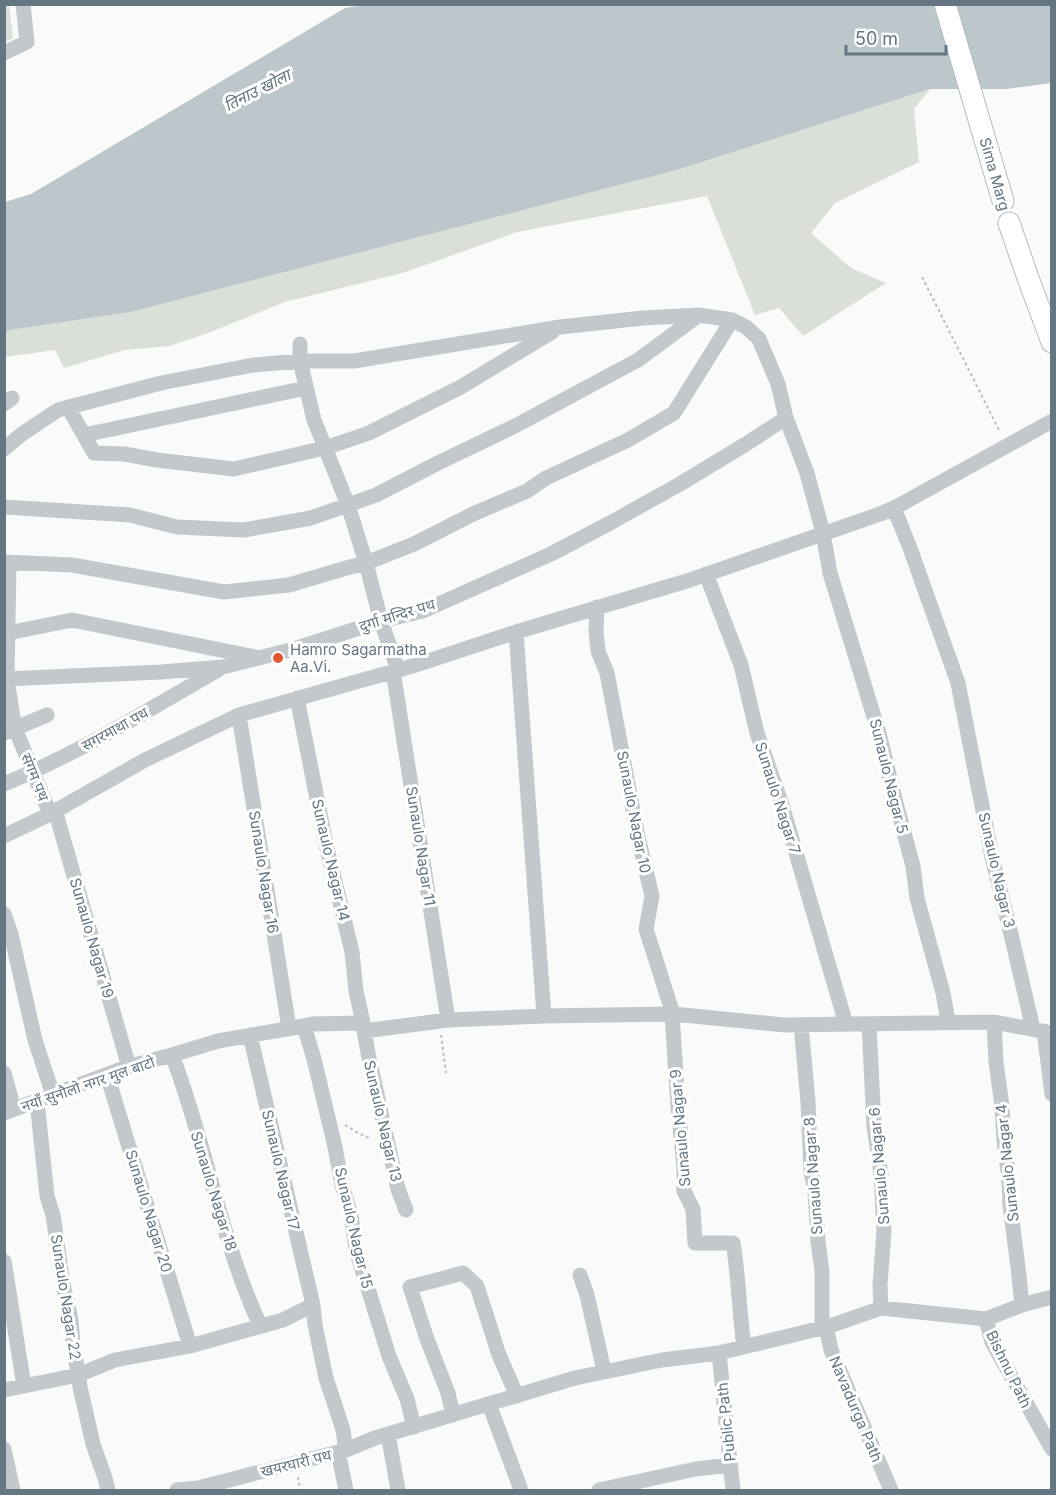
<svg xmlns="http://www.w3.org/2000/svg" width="1056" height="1495" font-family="Inter,'Noto Sans Devanagari',sans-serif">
<rect width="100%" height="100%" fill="#fafaf8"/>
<path fill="#dadfd7" d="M 4,5 L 9,5 L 13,38 L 5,42 Z
M 930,89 L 914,109 L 919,162 L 835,203 L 811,233 L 851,268 L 886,283 L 803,336 L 779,308 L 755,315 L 707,196 L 517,232 L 406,272 L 285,302 L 208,333 L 169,346 L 125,350 L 64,368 L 55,350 L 5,357 L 4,333 L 10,330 L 131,312 L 677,170 Z"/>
<path fill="#bbc7cb" d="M 372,4 L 1051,5 L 1051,83 L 1006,89 L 930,89 L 677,170 L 131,312 L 10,330 L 5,333 L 5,202 L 31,194 L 345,8 Z"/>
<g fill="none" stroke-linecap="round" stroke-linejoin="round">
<defs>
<path id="secondary" d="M 945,4 L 1003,201
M 1009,223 L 1028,278 L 1052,342"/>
</defs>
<use href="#secondary" stroke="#b3babf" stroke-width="23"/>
<path stroke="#bbbfc2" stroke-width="2" stroke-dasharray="3 3" stroke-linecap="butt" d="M 922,277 L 1000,432
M 441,1035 L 446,1073
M 345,1125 L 358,1133 L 371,1139
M 298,1477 L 300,1490"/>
<path stroke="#c3c8cc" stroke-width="15" d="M 4,53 L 27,42 L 23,4
M 300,344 L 300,361 L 314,420 L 348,505 L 366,563 L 381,621 L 398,670
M 4,404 L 12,398
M 68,407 L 94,453 L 124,454 L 157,460 L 234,469 L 325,448 L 369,433 L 459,388 L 552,332
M 84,435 L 306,388
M 4,449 L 22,434 L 58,410 L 161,383 L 253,365 L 300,361 L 354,361 L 560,327 L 643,318 L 699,315 L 732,320 L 746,327 L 759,339 L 778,384 L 786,418 L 807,473 L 823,533 L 830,573 L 879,733 L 896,803 L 913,866 L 917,898 L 943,993 L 948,1021
M 4,507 L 130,515 L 177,527 L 244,530 L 311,518 L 376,495 L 438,463 L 515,426 L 638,360 L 699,315
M 894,508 L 910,548 L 958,683 L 992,857 L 1011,934 L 1033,1029
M 4,562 L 72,565 L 224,592 L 289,585 L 350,567 L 366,563 L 414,544 L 473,514 L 527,491 L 546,478 L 628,440 L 674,413 L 732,320
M 9,562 L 7,680 L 11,705 L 15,728 L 50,814
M 706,574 L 741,665 L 757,733 L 782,805 L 846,1024
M 597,607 L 596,631 L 598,651 L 607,673 L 638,837 L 652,896 L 646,929 L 673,1014
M 516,632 L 544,1016
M 8,633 L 72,620 L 255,657
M 393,671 L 448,1020
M 4,679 L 161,672 L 223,667 L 294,649 L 381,621 L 423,611 L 551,554 L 610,523 L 680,484 L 746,444 L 786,418
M 297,698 L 326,844 L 352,952 L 356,991 L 363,1023
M 239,715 L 289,1028
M 4,733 L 47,715
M 4,784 C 79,753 148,710 218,670
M 55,810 L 129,1067
M 4,836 L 50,814 L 145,760 L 239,715 L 416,665 L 516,632 L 690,580 L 880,514 L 894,508 L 1052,421
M 4,914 L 11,934 L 35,1040 L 53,1095
M 672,1014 L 678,1107 L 684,1167 L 684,1191 L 693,1209 L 695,1243 L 733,1243 C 739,1278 739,1312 744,1347
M 994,1022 L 996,1062 L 1002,1106 L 1004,1141 L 1009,1180 L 1010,1205 L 1018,1267 L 1022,1305
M 869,1024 L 874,1126 L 881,1174 L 884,1231 L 880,1285 L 881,1308
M 801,1025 L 808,1102 L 811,1171 L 815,1192 L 818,1241 L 822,1272 L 822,1327
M 304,1026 L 314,1059 L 335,1147 L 342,1185 L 351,1215 L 356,1250 L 389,1356 L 407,1399 L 414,1427
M 364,1031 L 369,1058 L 398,1189 L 406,1210
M 1044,1031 L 1052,1094
M 250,1035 L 313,1305 L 315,1325 L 326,1378 L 343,1430 L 346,1450
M 172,1055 C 206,1143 220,1239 260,1325
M 4,1073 L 14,1109
M 107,1075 L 190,1346
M 37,1101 L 47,1196 L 53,1215 L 63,1284 L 71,1320 L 73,1343 L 80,1387 L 93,1444 L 105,1478 L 108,1490
M 4,1113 L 127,1067 L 172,1055 L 218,1041 L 304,1026 L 312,1024 L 363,1023 L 364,1031 L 448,1020 L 544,1016 L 673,1014 L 785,1025 L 994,1022 L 1052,1033
M 4,1261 L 24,1386
M 580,1275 L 587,1295 L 604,1371
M 986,1319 L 992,1342 L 1052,1449
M 826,1326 L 831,1350 L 891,1490
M 719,1353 L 733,1490
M 4,1390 L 78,1375 L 115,1360 L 190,1346 L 283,1320 L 313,1305
M 489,1404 L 521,1490
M 453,1415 L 448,1393 L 427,1339 L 410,1287 L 463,1273 L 477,1286 L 499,1355 L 517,1396
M 388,1434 L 398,1490
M 4,1449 L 13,1490
M 338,1452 L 346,1490
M 177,1490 L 198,1488 L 346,1450 L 375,1438 L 575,1378 L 662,1360 L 719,1353 L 830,1326 L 881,1308 L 986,1319 L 1022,1305 L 1052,1297
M 599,1490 L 696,1469 L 730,1465"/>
<use href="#secondary" stroke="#fff" stroke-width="21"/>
</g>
<circle fill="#e4572e" stroke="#fff" stroke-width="2" cx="278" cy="658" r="6"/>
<g text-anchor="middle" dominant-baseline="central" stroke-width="6" stroke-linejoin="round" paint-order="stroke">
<g font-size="15" fill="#657683" stroke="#fff">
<text transform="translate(995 174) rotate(74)">Sima Marg</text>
<text transform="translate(397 615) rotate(-17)">दुर्गा मन्दिर पथ</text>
<text transform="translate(115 729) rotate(-29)">सगरमाथा पथ</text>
<text transform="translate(889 776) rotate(76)">Sunaulo Nagar 5</text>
<text transform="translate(35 777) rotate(68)">संगम पथ</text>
<text transform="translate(778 798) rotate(72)">Sunaulo Nagar 7</text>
<text transform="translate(634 812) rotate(79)">Sunaulo Nagar 10</text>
<text transform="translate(421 846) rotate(81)">Sunaulo Nagar 11</text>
<text transform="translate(331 860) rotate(77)">Sunaulo Nagar 14</text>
<text transform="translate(997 870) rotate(77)">Sunaulo Nagar 3</text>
<text transform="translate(264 872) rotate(81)">Sunaulo Nagar 16</text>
<text transform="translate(92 938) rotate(74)">Sunaulo Nagar 19</text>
<text transform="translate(88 1084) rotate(-19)">नयाँ सुनौलो नगर मुल बाटो</text>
<text transform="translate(383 1121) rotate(77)">Sunaulo Nagar 13</text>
<text transform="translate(680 1128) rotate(-95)">Sunaulo Nagar 9</text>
<text transform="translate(1007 1163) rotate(-96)">Sunaulo Nagar 4</text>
<text transform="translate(879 1166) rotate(-95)">Sunaulo Nagar 6</text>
<text transform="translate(281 1170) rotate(77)">Sunaulo Nagar 17</text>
<text transform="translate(813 1176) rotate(-94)">Sunaulo Nagar 8</text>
<text transform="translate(214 1191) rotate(73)">Sunaulo Nagar 18</text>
<text transform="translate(149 1211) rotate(73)">Sunaulo Nagar 20</text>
<text transform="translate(354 1228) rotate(77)">Sunaulo Nagar 15</text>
<text transform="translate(66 1297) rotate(81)">Sunaulo Nagar 22</text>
<text transform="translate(1009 1369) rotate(64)">Bishnu Path</text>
<text transform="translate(856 1409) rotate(67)">Navadurga Path</text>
<text transform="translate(726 1422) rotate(-96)">Public Path</text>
<text transform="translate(296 1463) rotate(-14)">खयरघारी पथ</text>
</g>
<g font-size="15" fill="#657683" stroke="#fff" text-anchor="start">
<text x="290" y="649">Hamro Sagarmatha<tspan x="290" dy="17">Aa.Vi.</tspan></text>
</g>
<g font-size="16" font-style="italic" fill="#60757c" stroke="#fff">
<text transform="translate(257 90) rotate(-27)">तिनाउ खोला</text>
</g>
</g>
<rect width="1056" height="1495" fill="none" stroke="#657683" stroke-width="12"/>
<path d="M846 45v9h100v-9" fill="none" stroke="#657683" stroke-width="3"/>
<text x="855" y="45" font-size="18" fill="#657683" stroke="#ffffff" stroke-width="4.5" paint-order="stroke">50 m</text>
</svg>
